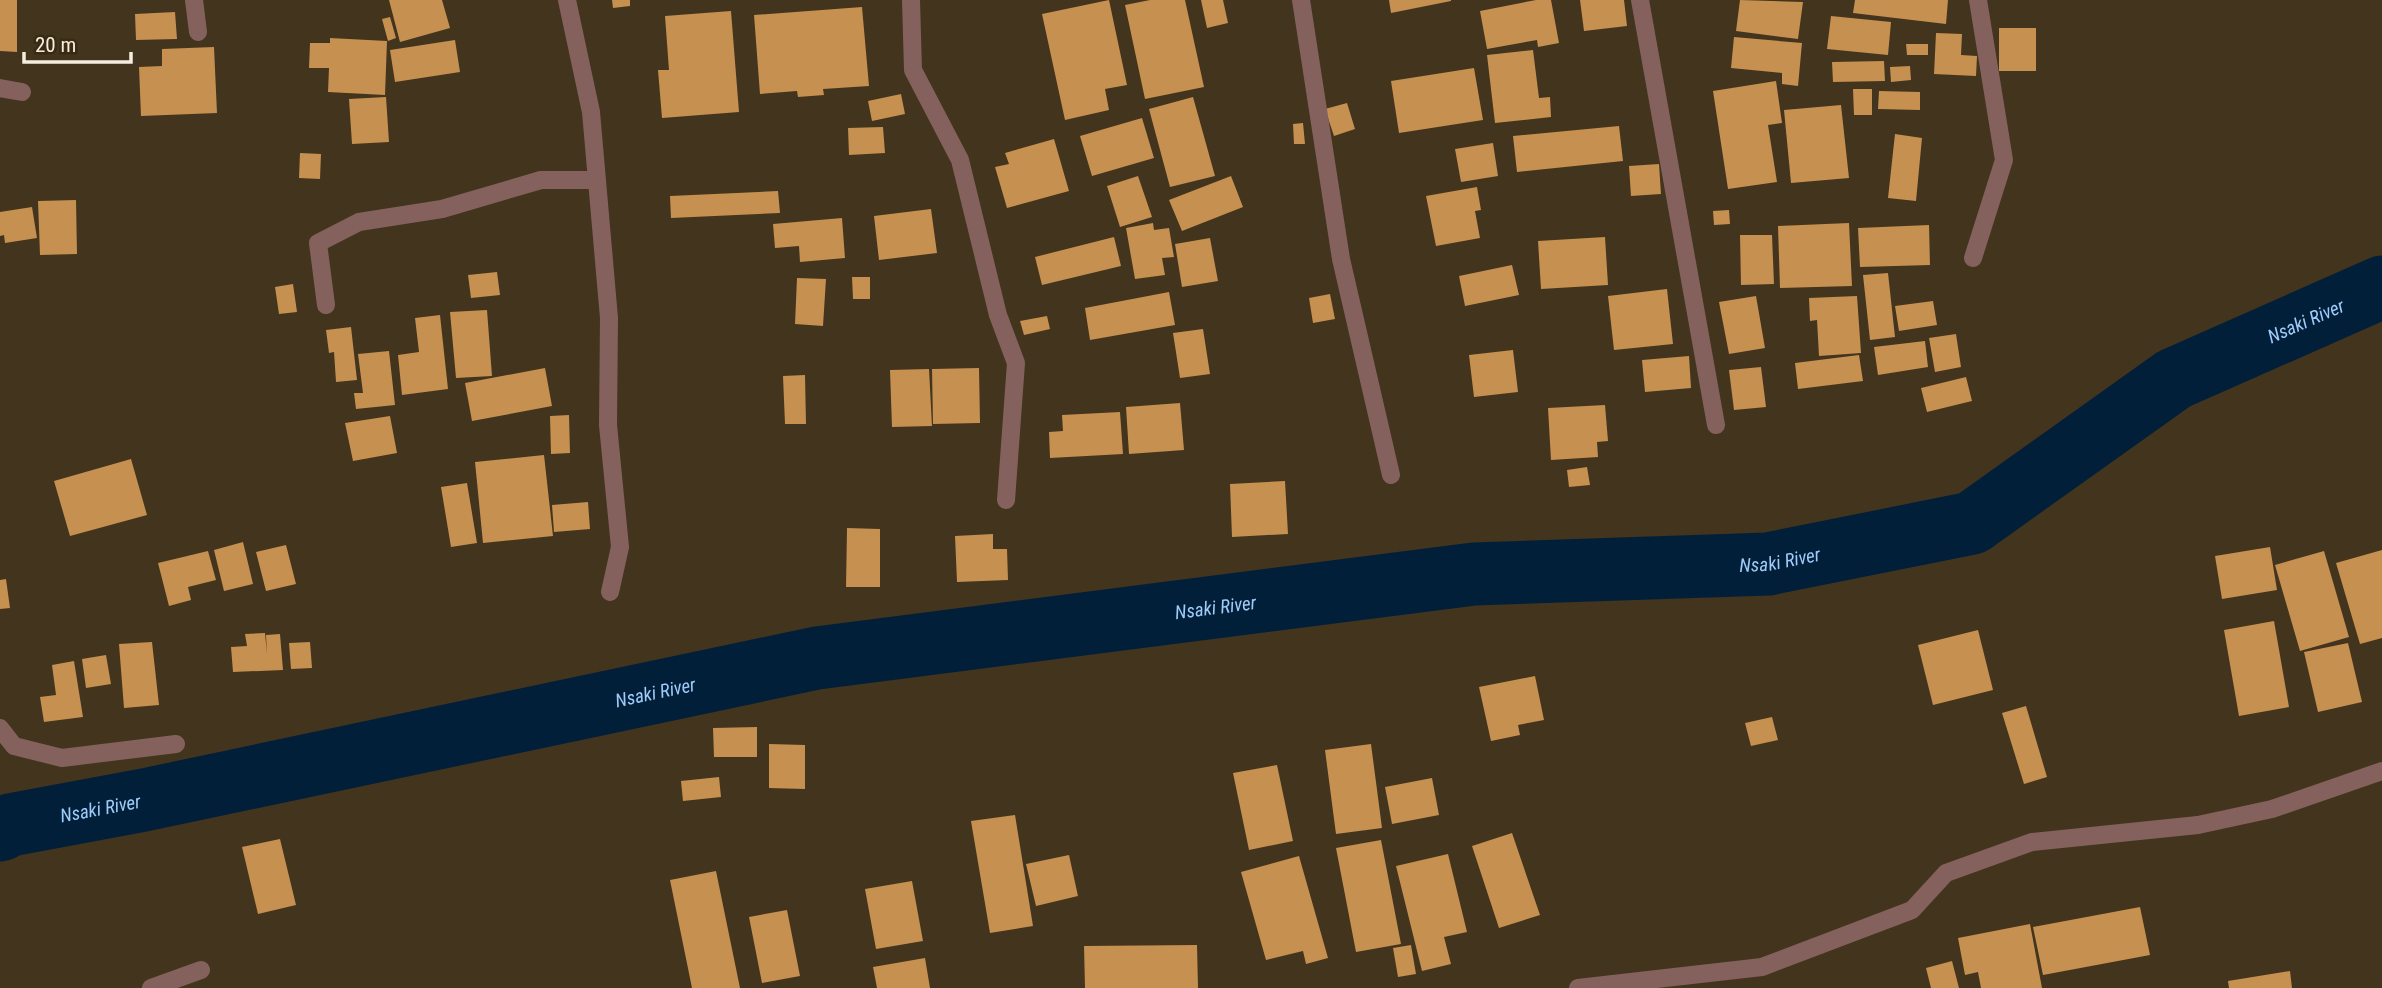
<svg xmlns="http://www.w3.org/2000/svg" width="2382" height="988" font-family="'Roboto Condensed',sans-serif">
<rect width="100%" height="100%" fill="#43341d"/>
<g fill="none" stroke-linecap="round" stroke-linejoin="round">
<path stroke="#021f3a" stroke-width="63" id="s1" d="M 0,830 L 10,825 L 144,800 L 817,658 L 1474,574 L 1768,564 L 1972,523 L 2174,379 L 2382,287"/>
</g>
<path fill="#c69051" d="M 0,0 L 17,0 L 17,52 L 0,51 Z
M 389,0 L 442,0 L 450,28 L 400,42 Z
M 612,0 L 630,0 L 630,6 L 613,8 Z
M 1109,0 L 1127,85 L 1105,89 L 1109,110 L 1065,120 L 1042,14 Z
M 1150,0 L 1185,0 L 1204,87 L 1145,99 L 1125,5 Z
M 1201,0 L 1223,0 L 1228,23 L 1207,28 Z
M 1389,0 L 1451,0 L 1451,1 L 1391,13 Z
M 1536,0 L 1551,0 L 1559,43 L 1538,47 L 1537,40 L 1487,49 L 1480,11 Z
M 1580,0 L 1624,0 L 1627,26 L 1584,31 Z
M 1740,0 L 1803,2 L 1798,39 L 1736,31 Z
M 1855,0 L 1948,0 L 1946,24 L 1853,13 Z
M 862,7 L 869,86 L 823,89 L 824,95 L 798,97 L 797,91 L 760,94 L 754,15 Z
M 731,11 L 739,112 L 662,118 L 658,70 L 669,70 L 665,16 Z
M 175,12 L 177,39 L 136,40 L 135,14 Z
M 1831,16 L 1891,22 L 1888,55 L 1827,49 Z
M 390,17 L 396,38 L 388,41 L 382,19 Z
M 1999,28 L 2036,28 L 2036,71 L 1999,71 Z
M 1936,33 L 1962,34 L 1961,55 L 1977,56 L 1976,76 L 1934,74 Z
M 1734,37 L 1802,43 L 1798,86 L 1782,84 L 1782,73 L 1731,68 Z
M 330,38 L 387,41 L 385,95 L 328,92 L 329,68 L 309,68 L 310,43 L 330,43 Z
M 455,40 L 460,72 L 395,82 L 390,50 Z
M 1906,44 L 1928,44 L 1928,55 L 1907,55 Z
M 214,47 L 217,113 L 141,116 L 139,67 L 162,66 L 162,49 Z
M 1533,50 L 1539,98 L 1550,97 L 1551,117 L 1495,123 L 1487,55 Z
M 1884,61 L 1885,81 L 1833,82 L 1832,62 Z
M 1910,66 L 1911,80 L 1891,82 L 1890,67 Z
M 1474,68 L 1483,120 L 1399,133 L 1391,81 Z
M 1776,81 L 1782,123 L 1768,125 L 1777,182 L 1728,189 L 1713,91 Z
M 1853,89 L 1872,89 L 1872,115 L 1854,115 Z
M 1879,91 L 1920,92 L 1920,110 L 1878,109 Z
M 901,94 L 905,114 L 872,121 L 868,101 Z
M 386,97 L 389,142 L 352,144 L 349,99 Z
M 1193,97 L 1215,176 L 1170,187 L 1149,109 Z
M 1347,103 L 1355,129 L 1334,136 L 1325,109 Z
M 1841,105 L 1849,178 L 1791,183 L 1784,110 Z
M 1142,118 L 1154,158 L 1092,176 L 1080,136 Z
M 1303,123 L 1305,144 L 1294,144 L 1293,124 Z
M 1619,126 L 1623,161 L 1517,172 L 1513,136 Z
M 883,127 L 885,153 L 849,155 L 848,128 Z
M 1895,134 L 1922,138 L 1916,201 L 1888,198 Z
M 1054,139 L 1069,191 L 1007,208 L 995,167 L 1009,164 L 1005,153 Z
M 1493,143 L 1498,176 L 1461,182 L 1455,149 Z
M 300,153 L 321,154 L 320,179 L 299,178 Z
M 1659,164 L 1661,194 L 1631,196 L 1629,166 Z
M 1138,176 L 1152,217 L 1120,227 L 1107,186 Z
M 1231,176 L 1243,207 L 1182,231 L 1169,200 Z
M 1477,187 L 1481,210 L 1475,211 L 1480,238 L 1436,246 L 1426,196 Z
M 778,191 L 780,213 L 671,218 L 670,196 Z
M 76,200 L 77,254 L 40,255 L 38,201 Z
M 32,207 L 37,238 L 5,243 L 4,235 L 0,236 L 0,212 Z
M 931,209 L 937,253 L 879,260 L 874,216 Z
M 1729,210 L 1730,224 L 1714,225 L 1713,211 Z
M 842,218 L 845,258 L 800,262 L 799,246 L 775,248 L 773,224 Z
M 1153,223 L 1154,230 L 1169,228 L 1174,257 L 1162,258 L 1165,275 L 1135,279 L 1126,228 Z
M 1849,223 L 1852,286 L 1780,288 L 1778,226 Z
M 1929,225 L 1930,265 L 1860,267 L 1858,228 Z
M 1740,235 L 1772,235 L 1774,284 L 1741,285 Z
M 1114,237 L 1121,266 L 1042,285 L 1035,257 Z
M 1605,237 L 1608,285 L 1541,289 L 1538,241 Z
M 1210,238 L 1218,281 L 1182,287 L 1175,244 Z
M 1512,265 L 1519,295 L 1465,306 L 1459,276 Z
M 497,272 L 500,295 L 471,298 L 468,275 Z
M 1888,273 L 1895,337 L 1870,340 L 1863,275 Z
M 852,277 L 870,277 L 870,299 L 853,299 Z
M 797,278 L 826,279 L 823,326 L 795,324 Z
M 293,284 L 297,312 L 279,314 L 275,287 Z
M 1667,289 L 1673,344 L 1614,350 L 1608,296 Z
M 1169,292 L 1175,325 L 1090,340 L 1085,308 Z
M 1330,294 L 1335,319 L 1313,323 L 1309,298 Z
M 1756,296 L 1765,348 L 1729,354 L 1719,302 Z
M 1857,296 L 1861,353 L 1819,356 L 1817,320 L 1810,321 L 1809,298 Z
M 1933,301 L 1937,325 L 1899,331 L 1895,306 Z
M 487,310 L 492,376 L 456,378 L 450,312 Z
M 440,315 L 448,389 L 402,395 L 398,355 L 419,352 L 415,318 Z
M 1047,316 L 1050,329 L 1024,335 L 1020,321 Z
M 351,327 L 357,380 L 336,382 L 334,352 L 329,353 L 326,330 Z
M 1203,329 L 1210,374 L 1180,378 L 1173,333 Z
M 1956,334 L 1961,367 L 1935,372 L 1929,338 Z
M 1925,341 L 1928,367 L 1878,375 L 1874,347 Z
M 1513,350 L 1518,392 L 1474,397 L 1469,355 Z
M 389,351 L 395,405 L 356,409 L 354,393 L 363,393 L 358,354 Z
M 1859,355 L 1863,381 L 1798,389 L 1795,363 Z
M 1689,356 L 1691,388 L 1645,392 L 1642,360 Z
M 1761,367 L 1766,407 L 1734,410 L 1729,370 Z
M 545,368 L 552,406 L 472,421 L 465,383 Z
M 979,368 L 980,423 L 933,424 L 932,369 Z
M 929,369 L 932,426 L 892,427 L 890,370 Z
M 805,375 L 806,424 L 785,424 L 783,376 Z
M 1966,377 L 1972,401 L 1927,412 L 1921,388 Z
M 1180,403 L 1184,450 L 1129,454 L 1126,407 Z
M 1605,405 L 1608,441 L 1597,442 L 1598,457 L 1551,460 L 1548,408 Z
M 1120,412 L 1123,454 L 1050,458 L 1049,432 L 1063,431 L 1062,415 Z
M 569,415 L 570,453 L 551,454 L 550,416 Z
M 390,416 L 397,453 L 353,461 L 345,423 Z
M 544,455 L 553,536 L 483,543 L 475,462 Z
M 131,459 L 147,515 L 70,536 L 54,481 Z
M 1587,467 L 1590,485 L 1569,487 L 1567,470 Z
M 1285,481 L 1288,534 L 1232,537 L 1230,484 Z
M 467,483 L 477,543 L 451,547 L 441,487 Z
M 588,502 L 590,529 L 554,532 L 552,505 Z
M 847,528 L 880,529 L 880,587 L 846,587 Z
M 993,534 L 993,549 L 1007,549 L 1008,580 L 957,582 L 955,536 Z
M 243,542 L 253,584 L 224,591 L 214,550 Z
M 286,545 L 296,584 L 266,591 L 256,552 Z
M 2270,547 L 2277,590 L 2222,599 L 2215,556 Z
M 2382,550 L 2382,638 L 2360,644 L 2336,563 Z
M 208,551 L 216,580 L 188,587 L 191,600 L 169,606 L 158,563 Z
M 2324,551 L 2349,637 L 2300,651 L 2275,565 Z
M 6,579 L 10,608 L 0,609 L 0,580 Z
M 2274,621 L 2289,707 L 2239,716 L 2224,630 Z
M 1978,630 L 1993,690 L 1933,705 L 1918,645 Z
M 265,633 L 267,654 L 266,635 L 280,634 L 283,670 L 233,672 L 231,647 L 247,646 L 245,634 Z
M 152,642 L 159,705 L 124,708 L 119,644 Z
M 310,642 L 312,668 L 291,669 L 289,643 Z
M 2348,643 L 2362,702 L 2318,712 L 2304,652 Z
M 106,655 L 111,684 L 86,688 L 82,659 Z
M 74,661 L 83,717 L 44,722 L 40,697 L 56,695 L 52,665 Z
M 1535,676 L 1544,720 L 1518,725 L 1520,735 L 1491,741 L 1479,687 Z
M 2026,706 L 2047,777 L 2024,784 L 2002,713 Z
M 1772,717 L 1778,740 L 1751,746 L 1745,723 Z
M 757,727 L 757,757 L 714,757 L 713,728 Z
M 769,744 L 805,745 L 805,789 L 769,788 Z
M 1371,744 L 1382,828 L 1336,834 L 1325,750 Z
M 1277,765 L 1293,841 L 1249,850 L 1233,773 Z
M 719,777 L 721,797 L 683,801 L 681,781 Z
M 1432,778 L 1439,815 L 1392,824 L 1385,787 Z
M 1015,815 L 1033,926 L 990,933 L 971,821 Z
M 1512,833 L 1540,915 L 1499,928 L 1472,846 Z
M 280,839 L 296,905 L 258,914 L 242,847 Z
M 1381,840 L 1401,944 L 1356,952 L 1336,848 Z
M 1448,854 L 1467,932 L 1444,937 L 1451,964 L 1422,971 L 1396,866 Z
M 1069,855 L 1078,896 L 1036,906 L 1026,864 Z
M 1299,856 L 1328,958 L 1306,964 L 1303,951 L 1266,960 L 1241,872 Z
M 716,871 L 740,988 L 692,988 L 670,880 Z
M 912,881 L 923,941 L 876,949 L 865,889 Z
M 2140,907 L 2150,955 L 2043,975 L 2033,927 Z
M 787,910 L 800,976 L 762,983 L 749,917 Z
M 2030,924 L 2042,988 L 1981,988 L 1978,972 L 1965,975 L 1958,938 Z
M 1197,945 L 1198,988 L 1085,988 L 1084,946 Z
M 1411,945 L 1416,974 L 1398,977 L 1393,948 Z
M 925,958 L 930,988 L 877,988 L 873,967 Z
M 1952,961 L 1959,988 L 1931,988 L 1926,968 Z
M 2290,971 L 2292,988 L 2229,988 L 2228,981 Z"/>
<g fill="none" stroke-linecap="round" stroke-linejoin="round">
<path stroke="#84615d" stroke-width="18" d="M 194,0 L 198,32
M 567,0 L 591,112 L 609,318 L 608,425 L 620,547 L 610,592
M 911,0 L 913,70 L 960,160 L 998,315 L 1016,363 L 1006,500
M 1301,0 L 1341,259 L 1391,475
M 1640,0 L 1716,425
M 0,88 L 22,92
M 1973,258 L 2004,160 L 1978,0
M 326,305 L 318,243 L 359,222 L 442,209 L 541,180 L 597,180
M 0,728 L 14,746 L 62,758 L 176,744
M 151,988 L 201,970
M 1578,988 L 1762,967 L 1912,910 L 1946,873 L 2032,842 L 2198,825 L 2272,809 L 2382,771"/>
</g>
<g text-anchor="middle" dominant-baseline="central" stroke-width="7" stroke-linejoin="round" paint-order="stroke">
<g font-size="19" font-style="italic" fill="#9ecbf9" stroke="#392a13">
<text stroke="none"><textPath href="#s1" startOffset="2392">Nsaki River</textPath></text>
<text stroke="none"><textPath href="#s1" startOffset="1804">Nsaki River</textPath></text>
<text stroke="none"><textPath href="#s1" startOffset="1237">Nsaki River</textPath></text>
<text stroke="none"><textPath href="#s1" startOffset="670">Nsaki River</textPath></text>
<text stroke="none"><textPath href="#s1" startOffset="103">Nsaki River</textPath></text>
</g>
</g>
<path d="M24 52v10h107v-10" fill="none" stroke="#f6eddf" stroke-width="3.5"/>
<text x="35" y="52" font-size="21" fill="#f6eddf" stroke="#392a13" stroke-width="5" paint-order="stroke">20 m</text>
</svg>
